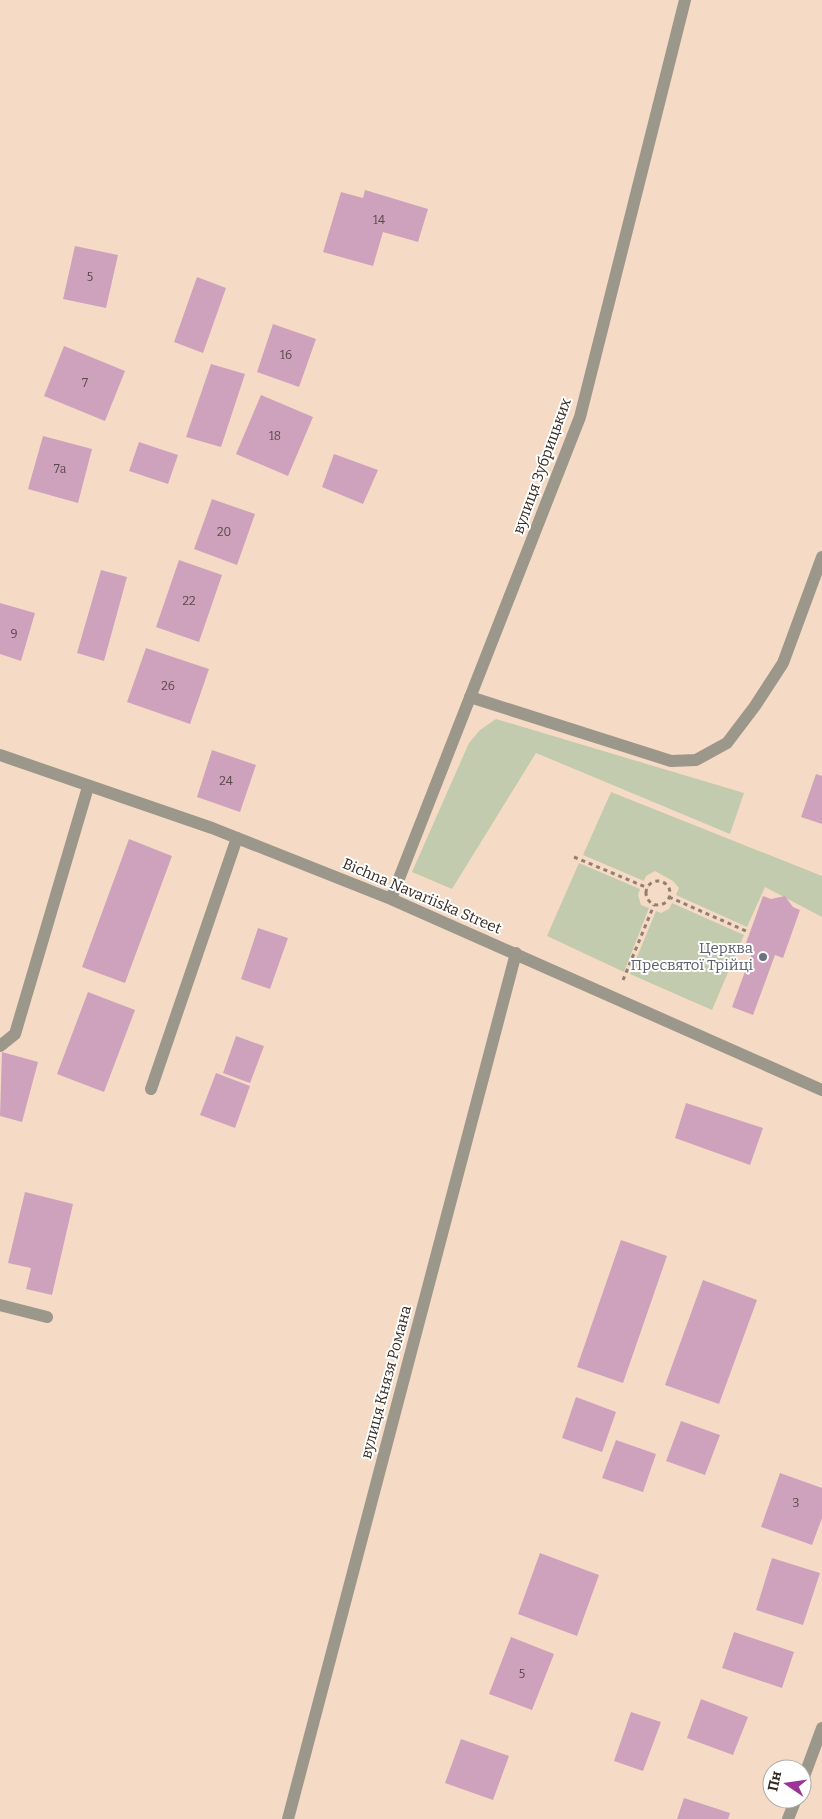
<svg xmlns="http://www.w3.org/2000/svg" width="822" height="1819" font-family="Bitter,serif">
<rect width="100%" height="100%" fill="#f5dbc5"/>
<path fill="#c2cbae" d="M 496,719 L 744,793 L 730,834 L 536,753 L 452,889 L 412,872 L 469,743 L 480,730 Z
M 611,792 L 822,876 L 822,917 L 765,887 L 747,927 L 676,895 L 679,888 L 673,881 L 655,871 L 646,876 L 644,881 L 583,855 Z
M 579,863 L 640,889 L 638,895 L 641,905 L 649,908 L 624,972 L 547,936 Z
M 672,903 L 744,935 L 712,1010 L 630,974 L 656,911 L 661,913 L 669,909 Z"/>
<path fill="#cea2bd" d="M 365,190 L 428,209 L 418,242 L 383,232 L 373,266 L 323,252 L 341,192 L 363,198 Z
M 75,246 L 118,255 L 106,308 L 63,299 Z
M 197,277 L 226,288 L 203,353 L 174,342 Z
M 273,324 L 316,339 L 299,387 L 257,372 Z
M 64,346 L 125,371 L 105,421 L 44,396 Z
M 211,364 L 245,374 L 221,447 L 186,437 Z
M 261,395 L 313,417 L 288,476 L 236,454 Z
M 43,436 L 92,449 L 78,503 L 28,489 Z
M 139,442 L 178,455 L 168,484 L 129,471 Z
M 334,454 L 378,470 L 363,504 L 322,487 Z
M 212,499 L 255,514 L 237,565 L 194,549 Z
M 179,560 L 222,575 L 199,642 L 156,627 Z
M 101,570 L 127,577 L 104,661 L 77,653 Z
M 0,603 L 35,613 L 21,661 L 0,654 Z
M 146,648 L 209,669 L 190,724 L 127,702 Z
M 212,750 L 256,765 L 240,812 L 197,797 Z
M 816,774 L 822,776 L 822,824 L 801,817 Z
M 129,839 L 172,856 L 125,983 L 82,967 Z
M 763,896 L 771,899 L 785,896 L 793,907 L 800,910 L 783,958 L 775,955 L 753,1015 L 732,1007 L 754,947 L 746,943 Z
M 258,928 L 288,938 L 270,989 L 241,979 Z
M 88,992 L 135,1010 L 104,1092 L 57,1074 Z
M 236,1036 L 264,1046 L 250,1083 L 223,1073 Z
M 2,1052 L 38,1062 L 22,1122 L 0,1116 Z
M 216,1073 L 250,1086 L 235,1128 L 200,1115 Z
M 686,1103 L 763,1128 L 750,1165 L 675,1138 Z
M 25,1192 L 73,1204 L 52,1295 L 26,1289 L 31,1268 L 8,1263 Z
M 621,1240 L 667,1256 L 623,1383 L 577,1367 Z
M 703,1280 L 757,1300 L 719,1404 L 665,1385 Z
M 576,1397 L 616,1412 L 602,1452 L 562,1438 Z
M 681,1421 L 720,1435 L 705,1475 L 666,1461 Z
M 616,1440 L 656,1454 L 643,1492 L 602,1478 Z
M 780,1473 L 822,1488 L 822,1518 L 812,1545 L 761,1527 Z
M 540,1553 L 599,1575 L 577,1636 L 518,1614 Z
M 772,1558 L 820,1573 L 803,1625 L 756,1610 Z
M 734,1632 L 794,1652 L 782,1688 L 722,1668 Z
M 511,1637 L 554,1654 L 532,1710 L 489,1694 Z
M 701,1699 L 748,1717 L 733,1755 L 687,1738 Z
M 631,1712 L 661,1722 L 643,1771 L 614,1761 Z
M 461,1739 L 509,1756 L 493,1800 L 445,1783 Z
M 684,1798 L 730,1813 L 728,1819 L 677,1819 Z"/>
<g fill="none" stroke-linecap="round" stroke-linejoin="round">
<path stroke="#917f70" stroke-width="3" stroke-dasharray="4 4" stroke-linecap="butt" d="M 574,857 L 648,888
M646 893a12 12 0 1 1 24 0a12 12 0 1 1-24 0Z
M 669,897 L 746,931
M 623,980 L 654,905"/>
<path stroke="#9b978a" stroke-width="12" d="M 470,697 L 671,761 L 696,760 L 727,743 L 755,706 L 783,663 L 822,557
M 0,1046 L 15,1034 L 88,787
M 151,1089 L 237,838"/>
<path stroke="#9b978a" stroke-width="12" d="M 0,755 L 212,828 L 391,899 L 822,1090
M 391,899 L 580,417 L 685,0
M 0,1305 L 47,1317
M 802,1782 L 822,1728
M 288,1819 L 516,953
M 788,1819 L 796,1799"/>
</g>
<circle fill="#6b7280" stroke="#fff" stroke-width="2" cx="763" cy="957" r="5"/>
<g text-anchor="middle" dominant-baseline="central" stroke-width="4" stroke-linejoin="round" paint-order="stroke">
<g font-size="12" fill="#5a4848">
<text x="379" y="220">14</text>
<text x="90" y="277">5</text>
<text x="286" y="355">16</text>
<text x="85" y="383">7</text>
<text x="275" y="436">18</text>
<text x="60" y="469">7а</text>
<text x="224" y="532">20</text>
<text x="189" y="601">22</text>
<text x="14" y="634">9</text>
<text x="168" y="686">26</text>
<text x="226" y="781">24</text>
<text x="796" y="1503">3</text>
<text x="522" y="1674">5</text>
</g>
<g font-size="15" fill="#342a21" stroke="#fff">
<text transform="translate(542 466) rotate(-70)">вулиця Зубрицьких</text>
<text transform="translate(422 896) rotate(23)">Bichna Navariiska Street</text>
<text transform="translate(386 1382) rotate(-75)">вулиця Князя Романа</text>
</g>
<g font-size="15" fill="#5b616d" stroke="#fff" text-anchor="end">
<text x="753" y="948">Церква<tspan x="753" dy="17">Пресвятої Трійці</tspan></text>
</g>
</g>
<g transform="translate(787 1784) rotate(283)"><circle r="24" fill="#ffffff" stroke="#aeaaa6"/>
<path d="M0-4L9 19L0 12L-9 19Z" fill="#9c3497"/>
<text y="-8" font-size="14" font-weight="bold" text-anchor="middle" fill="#342a21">Пн</text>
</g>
</svg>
